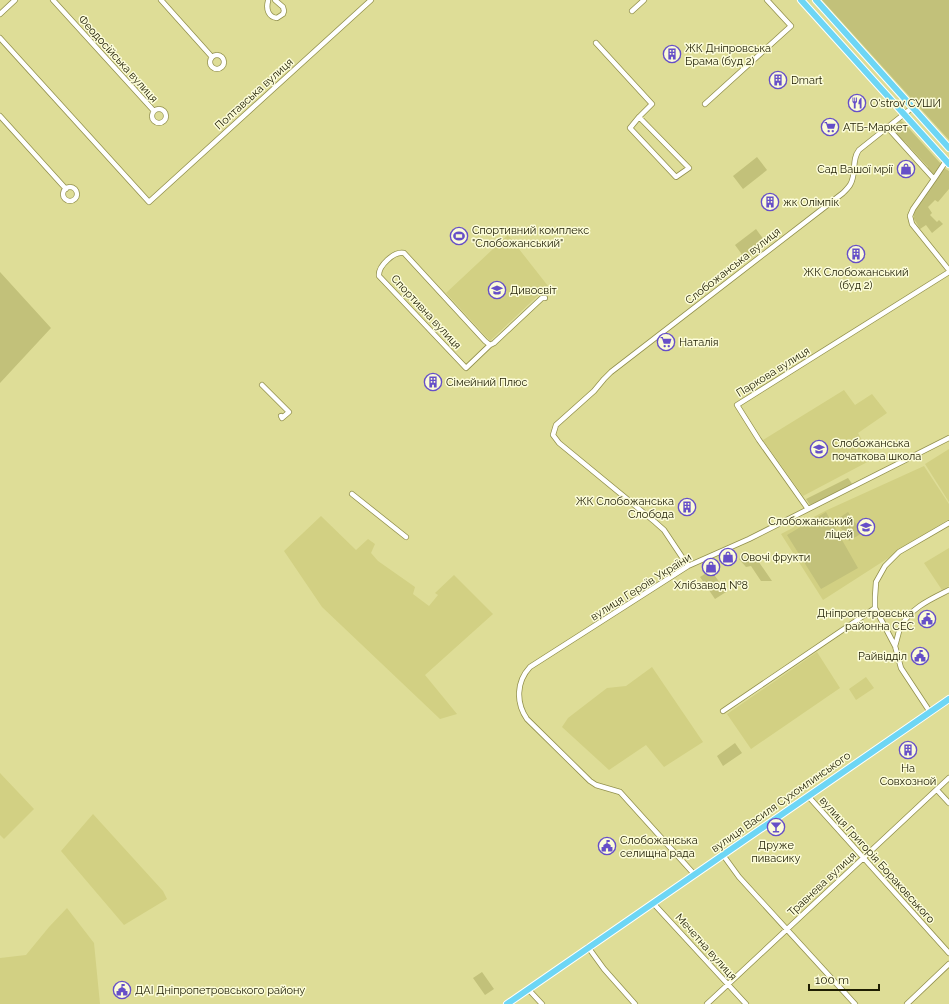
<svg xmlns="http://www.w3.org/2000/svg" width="949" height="1004" font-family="Raleway,sans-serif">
<rect width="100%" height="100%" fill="#dedd97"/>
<path fill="#d2d083" d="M 508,235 L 548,286 L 490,341 L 446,293 Z
M 844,390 L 855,405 L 872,394 L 887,413 L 858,433 L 873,459 L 803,496 L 763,440 Z
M 949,449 L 949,502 L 925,464 Z
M 924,466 L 949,504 L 949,519 L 823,600 L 781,534 L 825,511 Z
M 321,516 L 356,550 L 368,539 L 375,544 L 371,553 L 378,561 L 415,587 L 413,594 L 429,606 L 438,595 L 435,593 L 454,575 L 493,614 L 425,675 L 457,714 L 440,719 L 322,607 L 284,551 Z
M 949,548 L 949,586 L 942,590 L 924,563 Z
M 817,652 L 840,688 L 751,749 L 727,714 Z
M 652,667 L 703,742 L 664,767 L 646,745 L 609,770 L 562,727 L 568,718 L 607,688 L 626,686 Z
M 866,677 L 874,688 L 856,700 L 849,689 Z
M 0,773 L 34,809 L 4,839 L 0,835 Z
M 93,814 L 163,891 L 167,899 L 124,925 L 61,851 Z
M 67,908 L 94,943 L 100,1004 L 0,1004 L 0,958 L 26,955 L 49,927 Z"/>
<path fill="#c2c17a" d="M 822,0 L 949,0 L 949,140 Z
M 900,121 L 903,122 L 942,165 L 935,175 L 934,175 L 927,171 L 928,167 L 905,142 L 902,141 L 894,133 L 895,126 Z
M 757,157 L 767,170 L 743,189 L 733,176 Z
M 944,168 L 949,171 L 949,189 L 938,202 L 935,200 L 928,207 L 932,213 L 930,215 L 937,222 L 939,220 L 943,224 L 932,233 L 926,225 L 920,229 L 914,219 L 914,212 Z
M 756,229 L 767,244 L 746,260 L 735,245 Z
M 0,272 L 51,328 L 0,383 Z
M 848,478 L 853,485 L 810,505 L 806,499 Z
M 826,512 L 858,568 L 821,589 L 787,535 Z
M 848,512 L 862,533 L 849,541 L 836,520 Z
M 754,555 L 772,581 L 761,581 L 751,566 L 746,567 L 739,559 L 742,557 L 745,559 Z
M 711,570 L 726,592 L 715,599 L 700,577 Z
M 735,743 L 742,753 L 723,766 L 717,756 Z
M 482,972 L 494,989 L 485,995 L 473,978 Z"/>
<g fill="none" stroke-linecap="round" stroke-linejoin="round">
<defs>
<path id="minor" d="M 53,0 L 154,111
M 161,0 L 212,57
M 268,1 C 266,9 268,17 277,18 L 283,14 L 284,11 L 283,7 L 275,0
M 632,11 L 644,0
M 0,14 L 15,0
M 0,38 L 149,202 L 371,0
M 596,43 L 652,104 L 639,117 L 689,168 L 676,177 L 630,128 L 639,117
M210 62a7 7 0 1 1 14 0a7 7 0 1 1-14 0Z
M 705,104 L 791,26 L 767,0
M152 116a7 7 0 1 1 14 0a7 7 0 1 1-14 0Z
M 0,116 L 66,189
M 887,127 L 934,179 L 913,209 L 910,216 L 912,224 L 949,270
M 934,179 L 946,161
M63 194a7 7 0 1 1 14 0a7 7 0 1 1-14 0Z
M 490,345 L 466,368 L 379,276 C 378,266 394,251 404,253 L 485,341 L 490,345 L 494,343 L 542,298 L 545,298
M 262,385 L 289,412 L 282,418 L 281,416
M 737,405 L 949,272
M 737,405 L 759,440 L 808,509
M 352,494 L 406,537
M 688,566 L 664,530 L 655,522 L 559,443 L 553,435 L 556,425 L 594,391 L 604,379 L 611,372 L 843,193 C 845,191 848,188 850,185 C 857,174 851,160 859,150 L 913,107
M 895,646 C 897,640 898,634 900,628 C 910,608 931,599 949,590
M 723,711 L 875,608
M 930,712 L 901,668 L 895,646 L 875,608 L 875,597 L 876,582 L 885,566 L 899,552 L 949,523
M 937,790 L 949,803
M 808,796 L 949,953
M 723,855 L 739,877 L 855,1004
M 694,874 L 620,792 L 596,785 L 590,781 L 527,719 C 516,703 516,682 530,667 L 688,566 L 749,539 L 949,438
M 653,903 L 746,1004
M 588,947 L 604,969 L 635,1004
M 528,989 L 542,1004
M 707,1004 L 949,778
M 907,1004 L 949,964"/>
<path id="major" d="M 801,0 L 949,164
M 816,0 L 949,148
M 507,1004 L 949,699"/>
</defs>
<use href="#minor" stroke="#92904d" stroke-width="6"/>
<use href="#major" stroke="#fff" stroke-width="8"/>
<use href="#minor" stroke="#fff" stroke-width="4.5"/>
<use href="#major" stroke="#6dd6f5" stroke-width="6"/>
</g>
<defs>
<symbol id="building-ring" viewBox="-11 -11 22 22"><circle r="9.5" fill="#fcfcd9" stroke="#664fc8" stroke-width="1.5"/><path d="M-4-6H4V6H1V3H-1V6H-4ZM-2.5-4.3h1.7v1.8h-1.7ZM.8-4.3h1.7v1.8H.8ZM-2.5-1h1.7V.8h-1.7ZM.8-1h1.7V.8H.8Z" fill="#664fc8"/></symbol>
<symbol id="restaurant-ring" viewBox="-11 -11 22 22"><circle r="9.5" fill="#fcfcd9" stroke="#664fc8" stroke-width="1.5"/><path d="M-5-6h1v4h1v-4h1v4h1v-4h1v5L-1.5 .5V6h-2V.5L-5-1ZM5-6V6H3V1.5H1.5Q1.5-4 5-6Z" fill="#664fc8"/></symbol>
<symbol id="supermarket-ring" viewBox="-11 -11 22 22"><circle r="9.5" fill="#fcfcd9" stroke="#664fc8" stroke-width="1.5"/><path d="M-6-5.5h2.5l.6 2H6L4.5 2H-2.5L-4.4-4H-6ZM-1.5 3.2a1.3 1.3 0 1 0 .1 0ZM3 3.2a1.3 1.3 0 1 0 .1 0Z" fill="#664fc8"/></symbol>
<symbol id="shop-ring" viewBox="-11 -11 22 22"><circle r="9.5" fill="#fcfcd9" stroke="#664fc8" stroke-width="1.5"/><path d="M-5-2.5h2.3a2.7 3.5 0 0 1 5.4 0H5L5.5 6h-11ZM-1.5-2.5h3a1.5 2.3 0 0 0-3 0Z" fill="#664fc8"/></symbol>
<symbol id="stadium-ring" viewBox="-11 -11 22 22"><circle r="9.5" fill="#fcfcd9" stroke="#664fc8" stroke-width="1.5"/><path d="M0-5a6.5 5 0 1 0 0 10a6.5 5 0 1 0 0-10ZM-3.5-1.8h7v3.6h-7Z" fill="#664fc8"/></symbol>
<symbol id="school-ring" viewBox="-11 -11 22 22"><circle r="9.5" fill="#fcfcd9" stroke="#664fc8" stroke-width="1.5"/><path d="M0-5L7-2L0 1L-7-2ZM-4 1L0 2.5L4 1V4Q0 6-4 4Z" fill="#664fc8"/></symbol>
<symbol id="civic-ring" viewBox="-11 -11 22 22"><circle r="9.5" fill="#fcfcd9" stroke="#664fc8" stroke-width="1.5"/><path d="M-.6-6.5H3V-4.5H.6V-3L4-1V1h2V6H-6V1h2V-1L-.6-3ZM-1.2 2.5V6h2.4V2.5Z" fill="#664fc8"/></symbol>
<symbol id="bar-ring" viewBox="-11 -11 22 22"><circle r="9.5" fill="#fcfcd9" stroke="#664fc8" stroke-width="1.5"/><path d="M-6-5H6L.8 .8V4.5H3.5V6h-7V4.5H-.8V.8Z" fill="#664fc8"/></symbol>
</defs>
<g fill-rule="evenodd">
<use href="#building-ring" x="662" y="44" width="20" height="20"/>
<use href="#building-ring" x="768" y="70" width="20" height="20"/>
<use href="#restaurant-ring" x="847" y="93" width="20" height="20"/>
<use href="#supermarket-ring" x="820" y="117" width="20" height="20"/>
<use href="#shop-ring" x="896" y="159" width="20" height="20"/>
<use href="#building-ring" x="760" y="192" width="20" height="20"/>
<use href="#stadium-ring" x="449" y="226" width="20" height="20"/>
<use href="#building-ring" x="846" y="244" width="20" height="20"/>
<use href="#school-ring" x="487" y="280" width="20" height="20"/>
<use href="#supermarket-ring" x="656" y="332" width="20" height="20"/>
<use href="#building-ring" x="423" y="372" width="20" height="20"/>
<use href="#school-ring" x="809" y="439" width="20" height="20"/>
<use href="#building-ring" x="677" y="497" width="20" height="20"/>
<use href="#school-ring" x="856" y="517" width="20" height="20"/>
<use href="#shop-ring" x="718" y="547" width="20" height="20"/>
<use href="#shop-ring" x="701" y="557" width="20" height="20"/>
<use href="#civic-ring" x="917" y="609" width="20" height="20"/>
<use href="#civic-ring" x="910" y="646" width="20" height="20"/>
<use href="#building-ring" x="898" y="740" width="20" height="20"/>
<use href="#bar-ring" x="766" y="817" width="20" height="20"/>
<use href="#civic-ring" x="597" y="836" width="20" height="20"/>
<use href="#civic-ring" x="112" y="980" width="20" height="20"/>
</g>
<g text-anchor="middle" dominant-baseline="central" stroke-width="3" stroke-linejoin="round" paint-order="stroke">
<g font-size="11" fill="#1e1d02" stroke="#fcfcd9" text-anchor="start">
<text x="685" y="48">ЖК Дніпровська<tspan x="685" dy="13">Брама (буд 2)</tspan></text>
<text x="791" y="80">Dmart</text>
<text x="870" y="103">O'strov СУШИ</text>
<text x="843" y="127">АТБ-Маркет</text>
<text x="893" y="169" text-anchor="end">Сад Вашої мрії</text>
<text x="783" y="202">жк Олімпік</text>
<text x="472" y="230">Спортивний комплекс<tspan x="472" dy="13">"Слобожанський"</tspan></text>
<text x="856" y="272" text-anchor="middle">ЖК Слобожанський<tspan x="856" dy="13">(буд 2)</tspan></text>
<text x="510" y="290">Дивосвіт</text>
<text x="679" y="342">Наталія</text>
<text x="446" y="382">Сімейний Плюс</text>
<text x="832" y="443">Cлобожанська<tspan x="832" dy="13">початкова школа</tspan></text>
<text x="674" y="501" text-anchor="end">ЖК Слобожанська<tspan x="674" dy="13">Слобода</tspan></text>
<text x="853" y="521" text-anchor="end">Слобожанський<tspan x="853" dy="13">ліцей</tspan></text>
<text x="741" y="557">Овочі фрукти</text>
<text x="711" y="585" text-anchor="middle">Хлібзавод №8</text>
<text x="914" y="613" text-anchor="end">Дніпропетровська<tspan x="914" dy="13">районна СЕС</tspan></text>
<text x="907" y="656" text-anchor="end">Райвідділ</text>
<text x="908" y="768" text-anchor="middle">На<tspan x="908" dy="13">Совхозной</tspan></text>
<text x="620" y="840">Слобожанська<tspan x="620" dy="13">селищна рада</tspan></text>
<text x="776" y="845" text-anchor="middle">Друже<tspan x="776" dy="13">пивасику</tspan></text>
<text x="135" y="990">ДАІ Дніпропетровського району</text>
</g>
<g font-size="11" fill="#1e1d02" stroke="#fcfcd9">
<text transform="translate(118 59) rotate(48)">Феодосійська вулиця</text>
<text transform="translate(254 94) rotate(-42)">Полтавська вулиця</text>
<text transform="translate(733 266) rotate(-38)">Слобожанська вулиця</text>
<text transform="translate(426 312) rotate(47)">Спортивна вулиця</text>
<text transform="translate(773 372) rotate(-32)">Паркова вулиця</text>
<text transform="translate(641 587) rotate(-32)">вулиця Героїв України</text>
<text transform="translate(781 802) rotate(-35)">вулиця Василя Сухомлинського</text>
<text transform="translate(877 860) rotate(48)">вулиця Григорія Бораковського</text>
<text transform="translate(822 884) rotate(-43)">Травнева вулиця</text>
<text transform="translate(706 947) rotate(48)">Мечетна вулиця</text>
</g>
</g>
<path d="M809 984v6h70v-6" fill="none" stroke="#1e1d02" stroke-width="2"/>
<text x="815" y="984" font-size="12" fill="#1e1d02" stroke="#fcfcd9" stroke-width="3" paint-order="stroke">100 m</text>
</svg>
